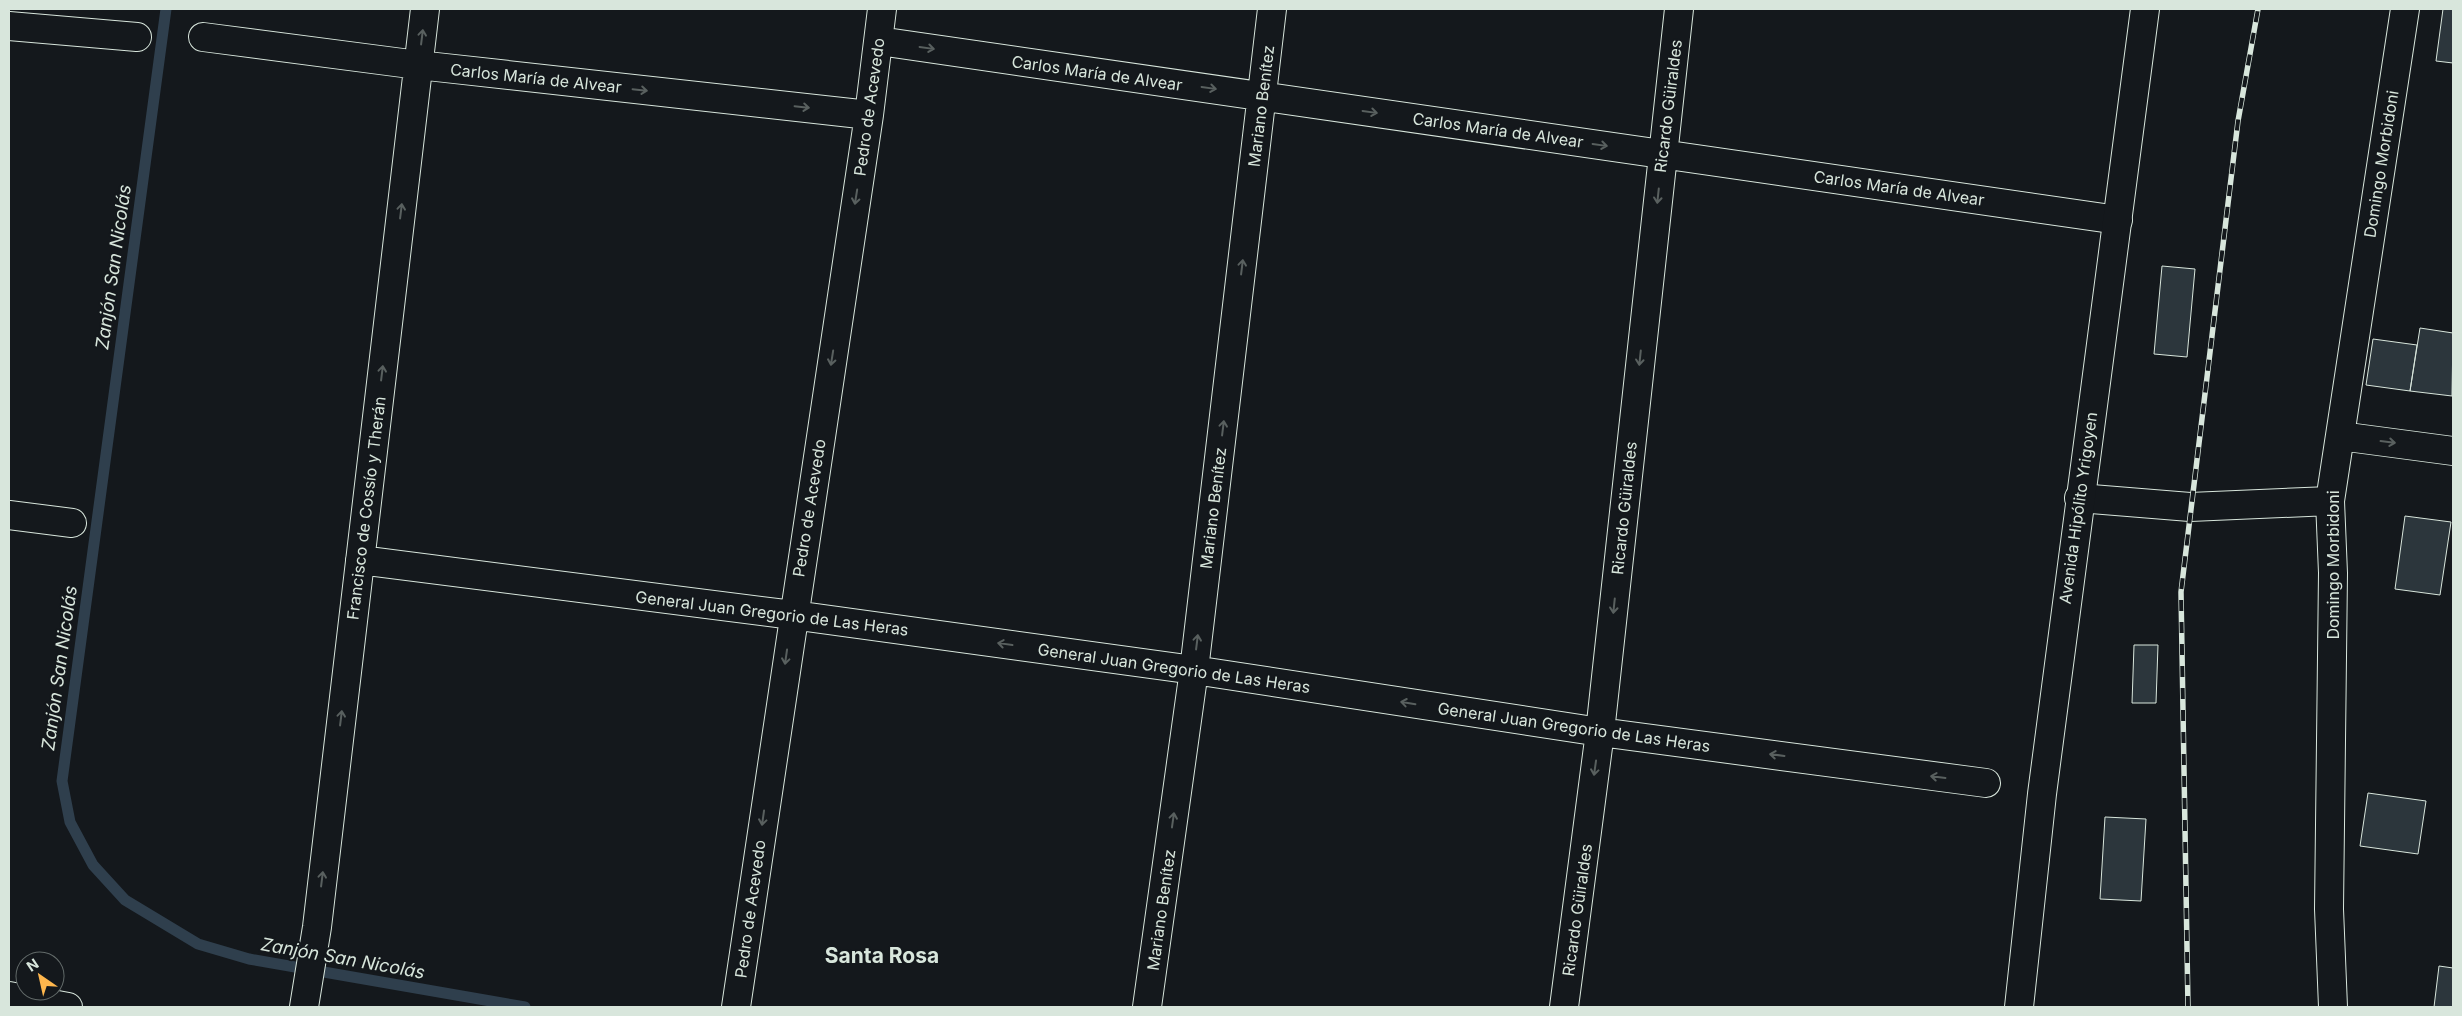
<svg xmlns="http://www.w3.org/2000/svg" width="2462" height="1016" font-family="Inter,sans-serif">
<rect width="100%" height="100%" fill="#14181c"/>
<g fill="none" stroke-linecap="round" stroke-linejoin="round">
<path stroke="#2f3f4d" stroke-width="11" d="M 166,9 L 62,781 L 70,822 L 93,865 L 125,900 L 198,944 L 249,959 L 525,1007"/>
</g>
<path fill="#2c363c" stroke="#d8e6dc" d="M 2443,9 L 2453,9 L 2453,63 L 2436,61 Z
M 2162,266 L 2195,269 L 2187,357 L 2154,354 Z
M 2420,328 L 2453,333 L 2452,396 L 2410,391 Z
M 2373,339 L 2417,345 L 2410,391 L 2366,385 Z
M 2405,516 L 2451,522 L 2440,595 L 2395,589 Z
M 2134,645 L 2158,645 L 2156,703 L 2132,703 Z
M 2368,793 L 2426,801 L 2418,854 L 2360,846 Z
M 2105,817 L 2146,819 L 2141,901 L 2100,899 Z
M 2439,966 L 2453,968 L 2453,1007 L 2434,1007 Z"/>
<g fill="none" stroke-linecap="round" stroke-linejoin="round">
<defs>
<path id="minor" d="M 9,26 L 137,37
M 203,37 L 418,65 L 869,115
M 879,41 L 2118,220
M 2340,436 L 2453,451
M 2079,498 L 2190,507 L 2330,501
M 9,515 L 72,523
M 360,560 L 793,615 L 1194,670 L 1600,732 L 1986,783
M 304,1007 L 317,927 L 425,9
M 736,1007 L 869,115 L 882,9
M 1147,1007 L 1194,670 L 1272,9
M 1564,1007 L 1600,732 L 1679,9
M 2333,1007 L 2329,909 L 2333,573 L 2330,501 L 2405,9"/>
<path id="secondary" d="M 9,996 L 68,1007"/>
<path id="primary" d="M 2019,1007 L 2042,794 L 2145,9"/>
</defs>
<use href="#minor" stroke="#d8e6dc" stroke-width="30"/>
<use href="#secondary" stroke="#d8e6dc" stroke-width="30"/>
<use href="#primary" stroke="#d8e6dc" stroke-width="30"/>
<use href="#minor" stroke="#14181c" stroke-width="28"/>
<use href="#secondary" stroke="#14181c" stroke-width="28"/>
<use href="#primary" stroke="#14181c" stroke-width="28"/>
<defs>
<path id="rail" d="M 2188,1007 L 2181,592 L 2238,121 L 2258,9"/>
</defs>
<use href="#rail" stroke="#d8e6dc" stroke-width="5.5"/>
<use href="#rail" stroke="#14181c" stroke-width="4" stroke-dasharray="11" stroke-linecap="butt"/>
</g>
<defs><path id="oneway-shaft" d="M-6 0H5M1.5-3L5.5 0L1.5 3" fill="none" stroke-width="1.6" stroke-linecap="round" stroke-linejoin="round" transform="scale(1.25)"/></defs>
<g stroke="#59605f">
<use href="#oneway-shaft" transform="translate(422 37) rotate(-83)"/>
<use href="#oneway-shaft" transform="translate(927 48) rotate(8)"/>
<use href="#oneway-shaft" transform="translate(1209 88) rotate(8)"/>
<use href="#oneway-shaft" transform="translate(640 90) rotate(6)"/>
<use href="#oneway-shaft" transform="translate(802 107) rotate(6)"/>
<use href="#oneway-shaft" transform="translate(1370 112) rotate(8)"/>
<use href="#oneway-shaft" transform="translate(1600 145) rotate(8)"/>
<use href="#oneway-shaft" transform="translate(1658 196) rotate(96)"/>
<use href="#oneway-shaft" transform="translate(856 197) rotate(99)"/>
<use href="#oneway-shaft" transform="translate(401 211) rotate(-83)"/>
<use href="#oneway-shaft" transform="translate(1242 267) rotate(-83)"/>
<use href="#oneway-shaft" transform="translate(832 358) rotate(99)"/>
<use href="#oneway-shaft" transform="translate(1640 358) rotate(96)"/>
<use href="#oneway-shaft" transform="translate(382 373) rotate(-83)"/>
<use href="#oneway-shaft" transform="translate(1223 428) rotate(-83)"/>
<use href="#oneway-shaft" transform="translate(2388 442) rotate(7)"/>
<use href="#oneway-shaft" transform="translate(1614 606) rotate(96)"/>
<use href="#oneway-shaft" transform="translate(1197 642) rotate(-83)"/>
<use href="#oneway-shaft" transform="translate(1005 644) rotate(-172)"/>
<use href="#oneway-shaft" transform="translate(786 657) rotate(98)"/>
<use href="#oneway-shaft" transform="translate(1408 703) rotate(-171)"/>
<use href="#oneway-shaft" transform="translate(341 718) rotate(-83)"/>
<use href="#oneway-shaft" transform="translate(1777 755) rotate(-173)"/>
<use href="#oneway-shaft" transform="translate(1595 768) rotate(98)"/>
<use href="#oneway-shaft" transform="translate(1938 777) rotate(-173)"/>
<use href="#oneway-shaft" transform="translate(763 818) rotate(98)"/>
<use href="#oneway-shaft" transform="translate(1173 820) rotate(-82)"/>
<use href="#oneway-shaft" transform="translate(322 879) rotate(-83)"/>
</g>
<g text-anchor="middle" dominant-baseline="central" stroke-width="4" stroke-linejoin="round" paint-order="stroke">
<g font-size="16" fill="#d8e6dc" stroke="#14181c">
<text transform="translate(1097 73) rotate(8)">Carlos María de Alvear</text>
<text transform="translate(536 78) rotate(6)">Carlos María de Alvear</text>
<text transform="translate(1261 106) rotate(-83)">Mariano Benítez</text>
<text transform="translate(1668 106) rotate(-83)">Ricardo Güiraldes</text>
<text transform="translate(869 107) rotate(-82)">Pedro de Acevedo</text>
<text transform="translate(1498 130) rotate(8)">Carlos María de Alvear</text>
<text transform="translate(2381 164) rotate(-81)">Domingo Morbidoni</text>
<text transform="translate(1899 188) rotate(8)">Carlos María de Alvear</text>
<text transform="translate(366 508) rotate(-83)">Francisco de Cossío y Therán</text>
<text transform="translate(809 508) rotate(-81)">Pedro de Acevedo</text>
<text transform="translate(1213 508) rotate(-83)">Mariano Benítez</text>
<text transform="translate(1624 508) rotate(-84)">Ricardo Güiraldes</text>
<text transform="translate(2078 508) rotate(-82)">Avenida Hipólito Yrigoyen</text>
<text transform="translate(2333 565) rotate(-90)">Domingo Morbidoni</text>
<text transform="translate(772 613) rotate(7)">General Juan Gregorio de Las Heras</text>
<text transform="translate(1174 668) rotate(8)">General Juan Gregorio de Las Heras</text>
<text transform="translate(1574 727) rotate(8)">General Juan Gregorio de Las Heras</text>
<text transform="translate(750 909) rotate(-82)">Pedro de Acevedo</text>
<text transform="translate(1161 910) rotate(-82)">Mariano Benítez</text>
<text transform="translate(1577 910) rotate(-82)">Ricardo Güiraldes</text>
</g>
<g font-size="18" font-style="italic" fill="#d8e6dc" stroke="#14181c">
<text transform="translate(113 267) rotate(-82)">Zanjón San Nicolás</text>
<text transform="translate(59 668) rotate(-82)">Zanjón San Nicolás</text>
<text transform="translate(343 958) rotate(10)">Zanjón San Nicolás</text>
</g>
<g font-size="21" font-weight="bold" fill="#d8e6dc" stroke="#14181c">
<text x="882" y="955">Santa Rosa</text>
</g>
</g>
<rect width="2462" height="1016" fill="none" stroke="#d8e6dc" stroke-width="20"/>
<g transform="translate(40 976) rotate(326)"><circle r="24" fill="#14181c" stroke="#626a69"/>
<path d="M0-4L9 19L0 12L-9 19Z" fill="#ffb74d"/>
<text y="-8" font-size="14" font-weight="bold" text-anchor="middle" fill="#d8e6dc">N</text>
</g>
</svg>
